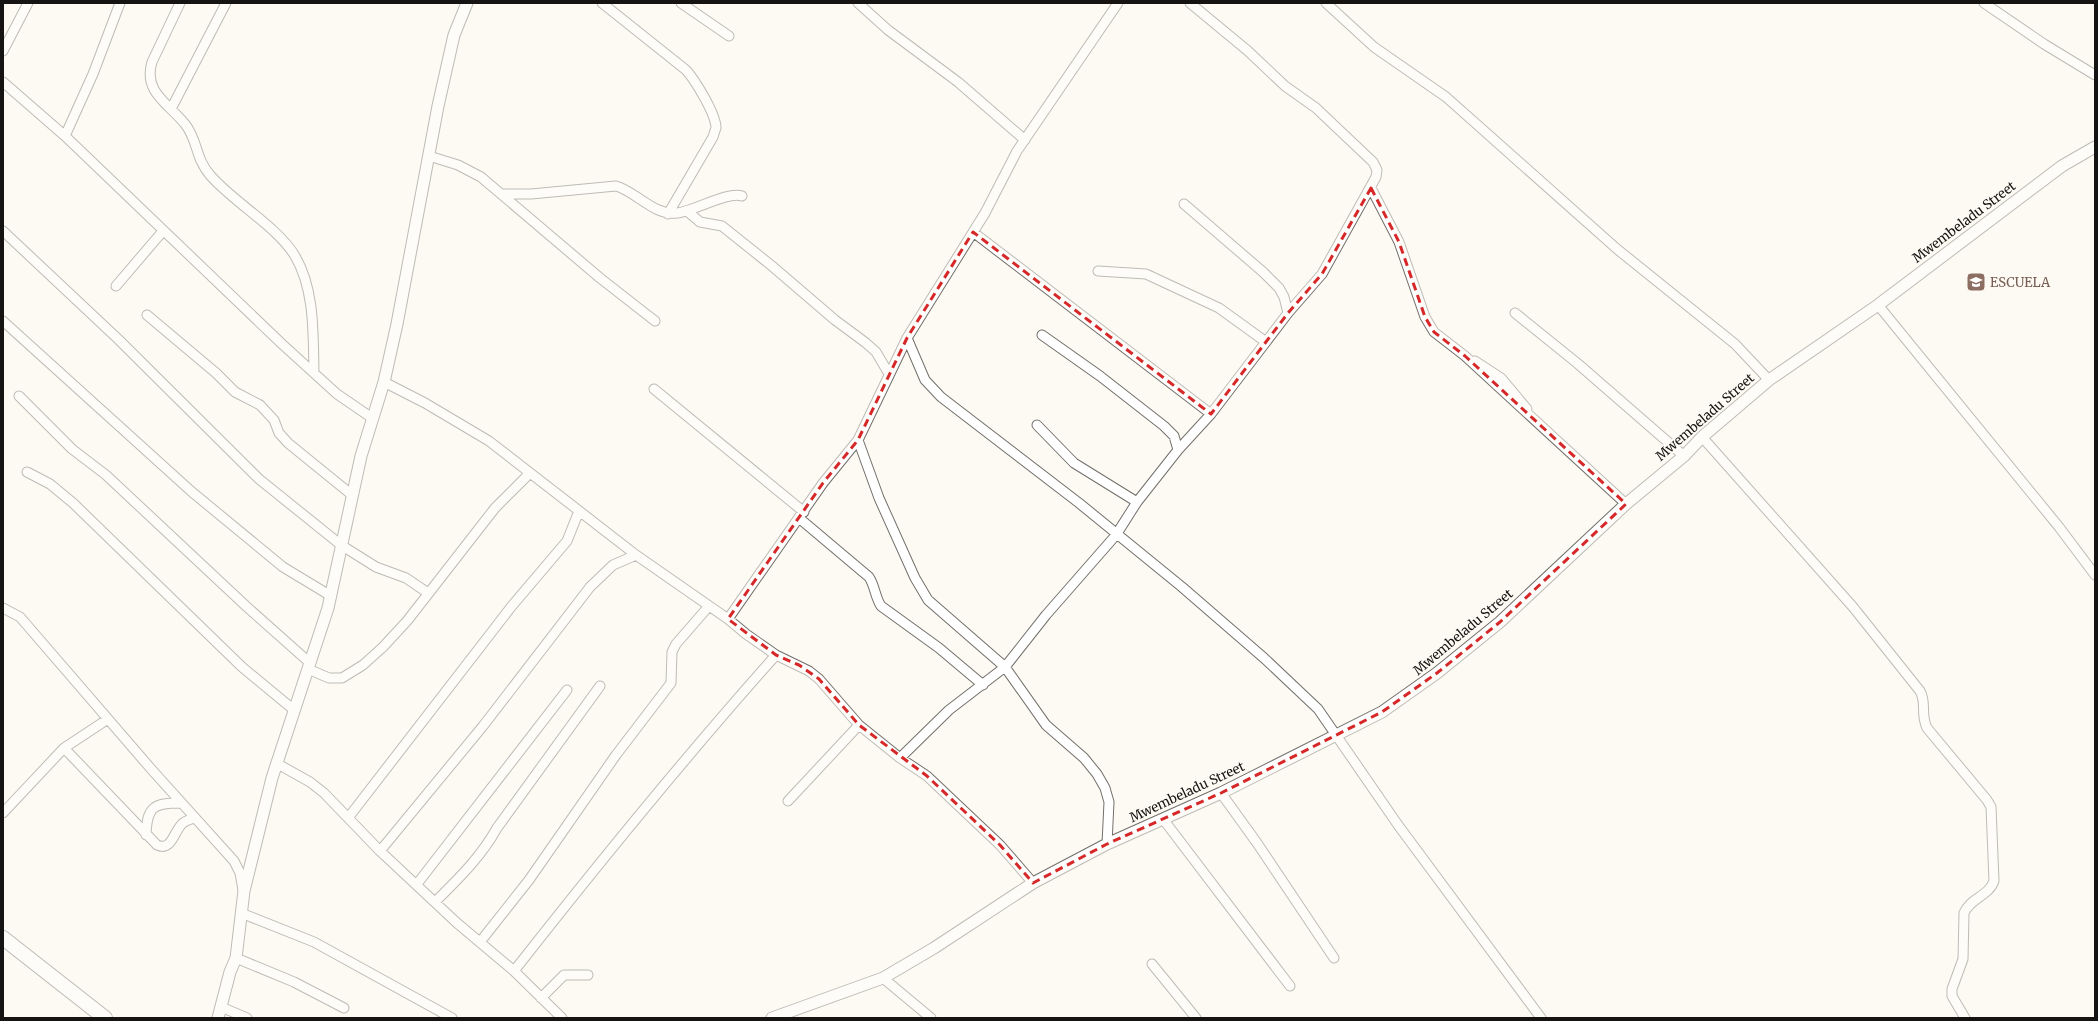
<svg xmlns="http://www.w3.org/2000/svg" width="2098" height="1021" font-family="Merriweather,serif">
<rect width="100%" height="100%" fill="#fcfaf3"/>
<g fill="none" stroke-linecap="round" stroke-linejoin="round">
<defs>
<path id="minor" d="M 180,3 L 152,62 C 143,92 168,103 185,124 C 198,140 195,158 210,175 C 233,202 278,227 295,256 C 315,290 313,334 314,372
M 602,3 L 686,70 C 695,80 716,114 716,128 C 715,130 714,134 713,137 L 668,214
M 681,3 L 729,36
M 858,3 L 888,30 L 958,82 L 1025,140
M 1326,3 L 1374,47 L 1446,97 L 1617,249 L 1735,344 L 1769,380
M 1984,3 L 2044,44 L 2095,75
M 3,51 L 28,3
M 3,82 L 65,136 L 282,344 L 337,394 L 372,418
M 171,109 L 226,3
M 65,136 L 93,74 L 120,3
M 429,156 L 458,165 L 481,177 L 600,278 L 655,321
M 1371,188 L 1399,242 L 1425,317 L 1434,332 L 1465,356 L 1626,504
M 502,194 L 531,194 L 616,186 C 637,192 654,216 677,213 C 694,211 728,191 742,196
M 1184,204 L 1263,272 L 1279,288 L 1284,297 L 1288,313
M 687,211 L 700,222 L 722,226 L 772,266 L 835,320 L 866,343 L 876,352 L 889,374
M 3,231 L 118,339 L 259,479 L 341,545 L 376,567 L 406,578 L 428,593
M 973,232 L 1211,414
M 1098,271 L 1146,274 L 1219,308 L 1266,342
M 116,286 L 163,231
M 1878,305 L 2059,527 L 2095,575
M 1515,313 L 1577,363 L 1684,456
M 147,315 L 216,373 L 235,392 L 260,405 L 274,420 L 279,433 L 288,443 L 352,495
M 3,321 L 192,492 L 283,567 L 331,596
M 1042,335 L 1100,376 L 1164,426 L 1174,436 L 1178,450
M 907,338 L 925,380 L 941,397 L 1079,503 L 1182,587 L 1264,658 L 1318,709 L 1398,825 L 1541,1018
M 1475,361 L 1501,378 L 1527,409
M 384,382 L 425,403 L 489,441 L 636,555 L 728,619 L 746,634 L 776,655 L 809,671 L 819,679 L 859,725 L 900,758 L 927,776 L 1000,845 L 1033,883
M 654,389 L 804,512
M 19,396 L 72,449 L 106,475 L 247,607 L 310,663
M 1037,425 L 1074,463 L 1137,502
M 1702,437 L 1853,607 L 1920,691 C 1927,703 1920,713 1927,728 L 1987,800 L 1991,807 L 1994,881 C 1989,896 1970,898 1964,913 L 1963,959 L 1952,989 L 1952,996 L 1965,1018
M 858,440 L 879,498 L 915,578 L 928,600 L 1005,667 L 1046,725 L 1084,758 L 1097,774 L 1105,788 L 1109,802 L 1107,844
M 27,472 L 50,484 L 73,503 L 242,667 L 294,710
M 799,518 L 869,577 C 875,586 875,597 881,606 L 939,648 L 983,685
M 3,608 L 20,617 L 152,770 L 234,861 L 240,873 L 243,890
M 728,619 L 823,483 L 858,440 L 907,338 L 985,213 L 1017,151 L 1118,3
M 308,669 L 329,678 L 342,678 L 363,665 L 383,647 L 407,621 L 495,508 L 530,473
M 64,748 L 157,845 C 172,852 174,830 183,823 C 187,820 191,819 195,818
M 900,758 L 949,710 L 1005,667 L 1046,615 L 1116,535 L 1137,502 L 1178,450 L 1211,414 L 1288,313 L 1322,274 L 1376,177 L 1377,170 L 1373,162 L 1336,127 L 1316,108 L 1285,86 L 1248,51 L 1190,3
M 276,763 L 310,782 L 324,793 L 380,851 L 457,923 L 514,971 L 562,1018
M 1221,793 L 1257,843 L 1334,958
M 788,801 L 859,725
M 3,813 L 64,748 L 108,719
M 348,818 L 511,607 L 567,541 L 579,511
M 1163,819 L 1290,986
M 146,835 C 147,806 154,803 181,803
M 380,851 L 483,726 L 590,587 L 613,565 L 636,555
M 417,884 L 567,690
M 435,902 C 458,879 481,857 497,828 L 600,686
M 241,913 L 314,942 L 452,1018
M 480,942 L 529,880 L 616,755 L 671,683 L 672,652 L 676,644 L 709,606
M 236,958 L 294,982 L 344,1008
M 1152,964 L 1196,1018
M 514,971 C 598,864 685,757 776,655
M 883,978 L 931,1018
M 541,998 L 564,975 L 588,975
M 221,1007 L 247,1018"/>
<path id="tertiary" d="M 218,1018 L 230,972 L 236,958 L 244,891 L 272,778 L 328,608 L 361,456 L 384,382 L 397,324 L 438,106 L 454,35 L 467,3
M 772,1018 L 883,978 L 934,948 L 1033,883 L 1107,844 L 1221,793 L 1382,712 L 1437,673 L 1500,622 L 1626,504 L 1684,456 L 1702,437 L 1769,380 L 1878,305 L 2062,166 L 2095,147"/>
<path id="primary" d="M 3,938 L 105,1018"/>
</defs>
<use href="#minor" stroke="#73706b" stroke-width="11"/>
<use href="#tertiary" stroke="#73706b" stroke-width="13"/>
<use href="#primary" stroke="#73706b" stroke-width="16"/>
<use href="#minor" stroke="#fff" stroke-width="9"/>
<use href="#tertiary" stroke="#fff" stroke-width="11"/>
<use href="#primary" stroke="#fff" stroke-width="14"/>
</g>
<path d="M0 0H2098V1021H0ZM 1371,188 L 1399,242 L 1425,317 L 1434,332 L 1465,356 L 1626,504 L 1500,622 L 1437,673 L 1382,712 L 1221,793 L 1107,844 L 1033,883 L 1000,845 L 927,776 L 859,725 L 819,679 L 799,665 L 776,655 L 728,619 L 823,483 L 858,440 L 907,338 L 973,232 L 1211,414 L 1288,313 L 1322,274 Z" fill="#fcfaf3" fill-opacity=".55" fill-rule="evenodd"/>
<path fill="none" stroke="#d62828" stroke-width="3" stroke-dasharray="8 5" stroke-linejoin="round" d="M 1371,188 L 1399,242 L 1425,317 L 1434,332 L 1465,356 L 1626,504 L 1500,622 L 1437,673 L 1382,712 L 1221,793 L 1107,844 L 1033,883 L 1000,845 L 927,776 L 859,725 L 819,679 L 799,665 L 776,655 L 728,619 L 823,483 L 858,440 L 907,338 L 973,232 L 1211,414 L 1288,313 L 1322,274 Z"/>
<defs>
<symbol id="school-square" viewBox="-11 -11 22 22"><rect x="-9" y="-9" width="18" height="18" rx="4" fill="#8d6e63" stroke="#fcfaf3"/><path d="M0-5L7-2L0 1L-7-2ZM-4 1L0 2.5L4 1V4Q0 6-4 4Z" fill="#fff"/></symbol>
</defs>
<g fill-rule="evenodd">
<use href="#school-square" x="1965" y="271" width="22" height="22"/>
</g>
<g text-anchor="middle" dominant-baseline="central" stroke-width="4" stroke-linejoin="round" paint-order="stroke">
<g font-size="13" fill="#151412" stroke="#fcfaf3">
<text transform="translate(1964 222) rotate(-37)">Mwembeladu Street</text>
<text transform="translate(1705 417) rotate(-41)">Mwembeladu Street</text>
<text transform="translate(1463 632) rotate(-40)">Mwembeladu Street</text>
<text transform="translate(1187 792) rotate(-25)">Mwembeladu Street</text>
</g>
<g font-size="13" fill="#785e54" stroke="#fcfaf3" text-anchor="start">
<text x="1990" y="282">ESCUELA</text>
</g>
</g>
<rect width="2098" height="1021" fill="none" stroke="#151412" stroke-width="8"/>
</svg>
